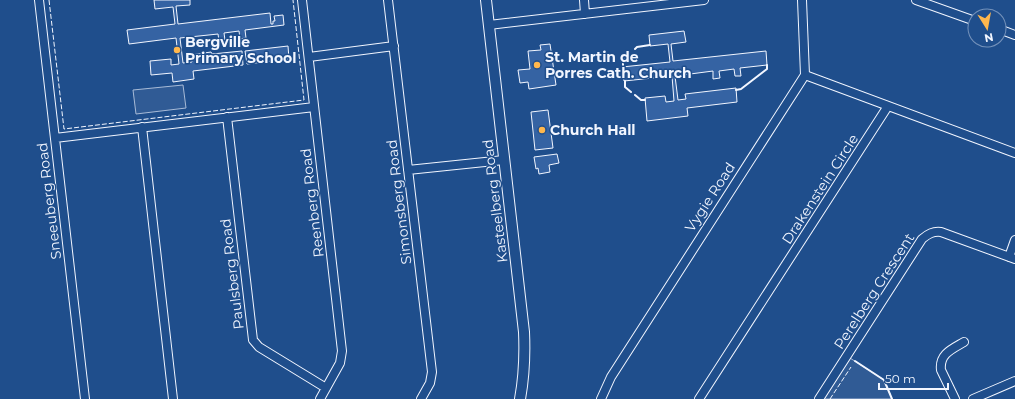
<svg xmlns="http://www.w3.org/2000/svg" width="1015" height="399" viewBox="0 0 1015 399" font-family="Montserrat,sans-serif">
	<style>
		.built { fill: #305b95; stroke: #a8bbd7 }
		.building { fill: #3563a3; stroke: #f2f6ff }
		.lines { fill: none; stroke-linecap: round; stroke-linejoin: round }
		.minor-casing { stroke: #f2f6ff; stroke-width: 10 }
		.tertiary-casing { stroke: #f2f6ff; stroke-width: 12 }
		.minor { stroke: #1f4e8c; stroke-width: 8 }
		.tertiary { stroke: #1f4e8c; stroke-width: 10 }
		.fence { stroke: #f2f6ff; stroke-width: 1; stroke-dasharray: 5 2; stroke-linecap: butt }
		.wall { stroke: #f2f6ff; stroke-width: 2 }
		.poi-dot { fill: #ffb74d; stroke: #1f4e8c; stroke-width: 1.5 }
		.labels { text-anchor: middle; stroke-width: 3; stroke-linejoin: round; paint-order: stroke }
		.poi-label { font-size: 14px; font-weight: bold; fill: #f2f6ff; stroke: #1f4e8c; text-anchor: start }
		.street-label { font-size: 14px; fill: #f2f6ff; stroke: #1f4e8c }
	</style>
	<rect width="100%" height="100%" fill="#1f4e8c"/>
	<path class="built" d="M183 85 186 108 136 114 133 90Z
		M850 358 884 380 892 399H824Z"/>
	<path class="building" d="M154 0H190V5L176 6 178 24 270 13 271 24H273V21H275L274 16 283 15 284 25 245 30 246 38 240 39 239 31 224 33 225 40 219 41 218 34 180 38 183 63 192 62 191 55 211 52 212 54 242 51 243 65 193 71 194 79 173 82 172 73 151 75 150 61 171 59V65L179 64 176 38 129 44 127 30 175 24 173 7 155 9Z
		M684 31 686 42 671 44 673 61 766 51 767 65 740 68 741 76H735L734 69 719 71 720 78 713 79V71L675 76 678 100 686 99 685 94 736 88 737 102 687 108 688 116 647 121 645 98 665 96 666 102 674 101 672 76 624 81 622 67 670 62 668 44 650 46 649 35Z
		M550 44 556 85 529 89 528 82 520 83 518 70 530 69 528 51 541 50 540 45Z
		M288 46 289 59 247 64 245 51Z
		M548 110 553 148 535 150 531 112Z
		M557 154 559 163 549 165 550 172 539 174 538 168 536 169 534 157Z"/>
	<g class="lines">
		<g class="minor-casing">
			<path id="minor" d="M39 0 85 399
				M302 0 342 351 340 363 320 399
				M388 0 432 372 430 383 421 399
				M584 0 585 14
				M916 0 975 21
				M489 25 704 0
				M999 29 1015 35
				M309 57 394 46
				M805 75 1015 153
				M227 117 253 340 259 347 326 388
				M142 127 173 399
				M55 138 314 107
				M408 170 504 160
				M1009 257 1015 240
				M601 399 611 377 805 75 802 0
				M699 399 888 106
				M819 399 922 239C928 234 933 231 941 232L1015 259
				M955 399 941 370C939 354 952 349 964 342
				M973 399 1015 381"/>
		</g>
		<g class="tertiary-casing">
			<path id="tertiary" d="M486 0 524 332C525 354 524 377 520 399"/>
		</g>
		<use href="#minor" class="minor"/>
		<use href="#tertiary" class="tertiary"/>
		<path class="fence" d="M49 0 64 129 304 100 293 0
			M830 399 851 367"/>
		<path class="wall" d="M635 49 637 47 650 45
			M623 67V62L629 55
			M625 81V87L631 92
			M736 90 741 89 767 69V65
			M635 95 641 100H645
			M855 361 884 380 892 399"/>
	</g>
	<g class="poi-dot">
		<circle cx="177" cy="50" r="4"/>
		<circle cx="537" cy="65" r="4"/>
		<circle cx="542" cy="130" r="4"/>
	</g>
	<g class="labels">
		<g class="poi-label">
			<text x="185" y="47">Bergville<tspan x="185" dy="16">Primary School</tspan></text>
			<text x="545" y="62">St. Martin de<tspan x="545" dy="16">Porres Cath. Church</tspan></text>
			<text x="550" y="135">Church Hall</text>
		</g>
		<g class="street-label">
			<text transform="translate(820 189) rotate(-57)" y="5">Drakenstein Circle</text>
			<text transform="translate(710 197) rotate(-57)" y="5">Vygie Road</text>
			<text transform="translate(49 201) rotate(-97)" y="5">Sneeuberg Road</text>
			<text transform="translate(495 201) rotate(-97)" y="5">Kasteelberg Road</text>
			<text transform="translate(399 202) rotate(-97)" y="5">Simonsberg Road</text>
			<text transform="translate(312 203) rotate(-97)" y="5">Reenberg Road</text>
			<text transform="translate(232 274) rotate(-97)" y="5">Paulsberg Road</text>
			<text transform="translate(874 291) rotate(-57)" y="5">Perelberg Crescent</text>
		</g>
	</g>
	<g transform="translate(987 28) rotate(169)"><circle r="19" fill="#1f4e8c" stroke="#7391ba"/>
	<path d="M0-3L7 15L0 10L-7 15Z" fill="#ffb74d"/>
	<text y="-6" font-size="11" font-weight="bold" text-anchor="middle" fill="#f2f6ff">N</text>
	</g>
	<path d="M879 383v6h69v-6" fill="none" stroke="#f2f6ff" stroke-width="2"/>
	<text x="885" y="383" font-size="12" fill="#f2f6ff" stroke="#1f4e8c" stroke-width="3" paint-order="stroke">50 m</text>
</svg>
